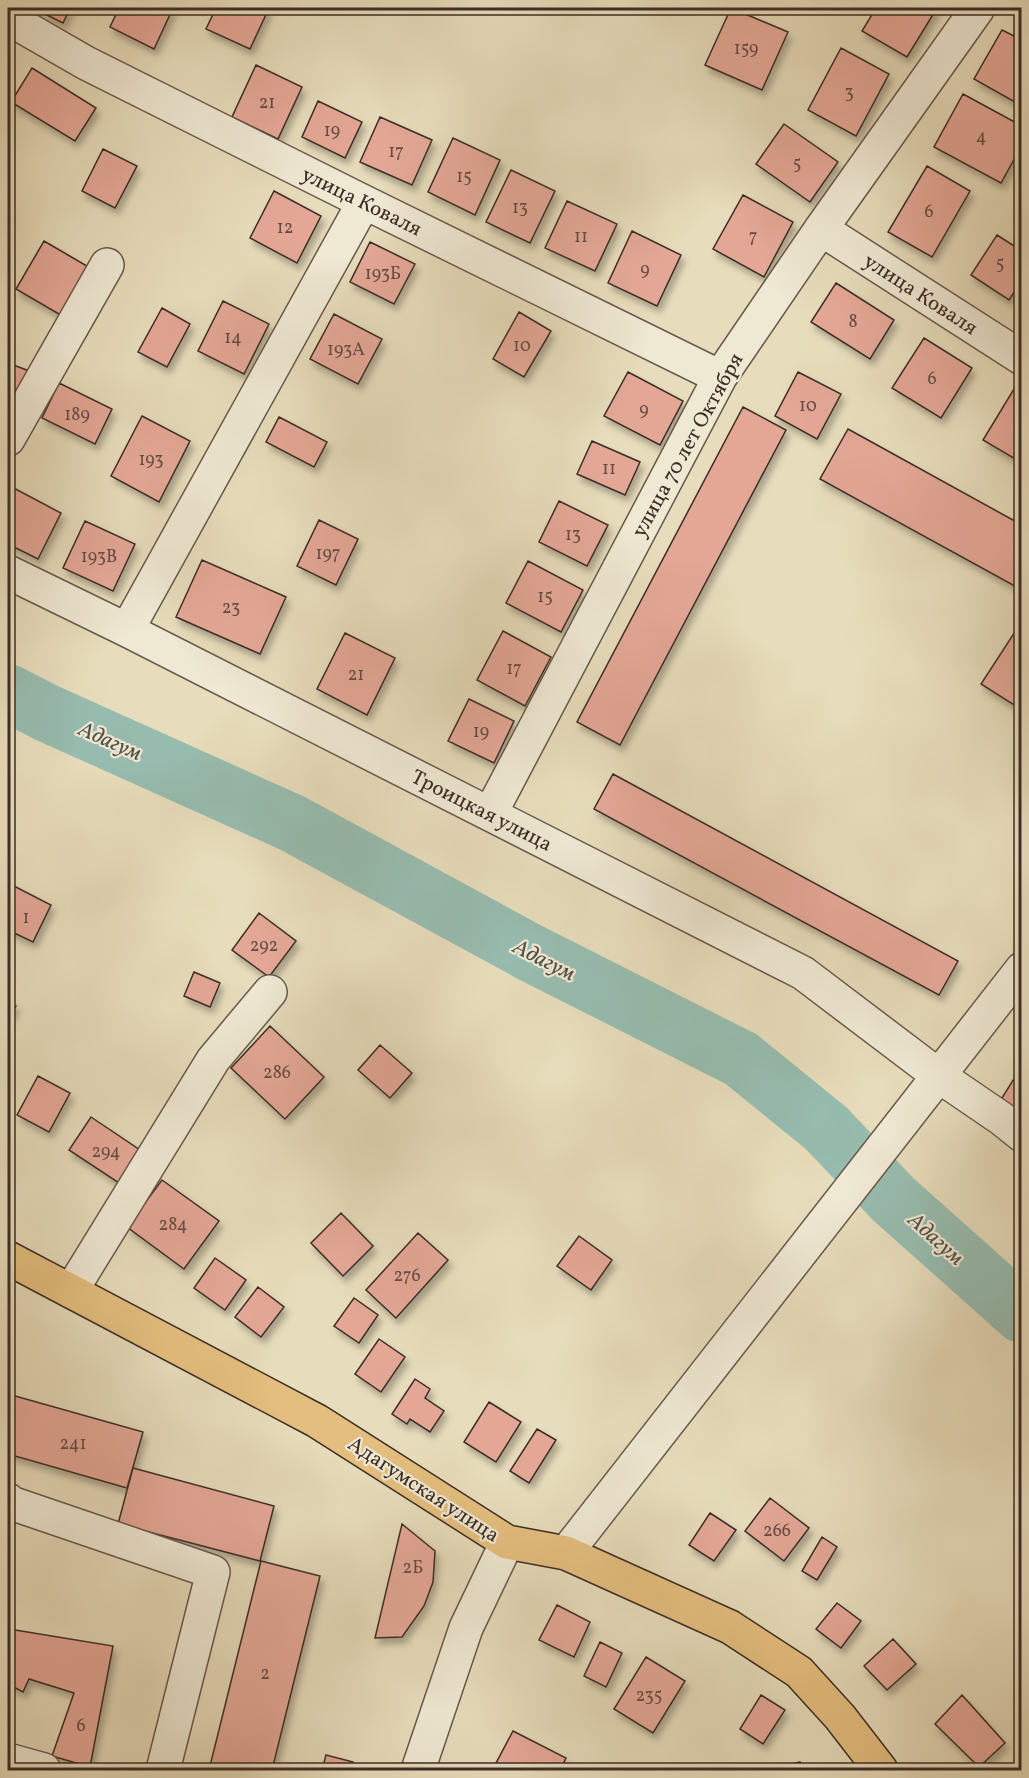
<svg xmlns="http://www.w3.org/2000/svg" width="1029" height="1778" viewBox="0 0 1029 1778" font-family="Vollkorn,serif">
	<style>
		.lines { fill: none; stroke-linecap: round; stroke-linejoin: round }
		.river { stroke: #97bcaf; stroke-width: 58 }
		.building { fill: #e4a796; stroke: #3c2d26; stroke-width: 1.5; filter: url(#shadow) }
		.minor-casing { stroke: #67594b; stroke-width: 36 }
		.major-casing { stroke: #3c2d26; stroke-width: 36 }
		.minor { stroke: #efe8d3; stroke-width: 33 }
		.major { stroke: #e4be7e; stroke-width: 33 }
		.labels { text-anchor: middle; stroke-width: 4.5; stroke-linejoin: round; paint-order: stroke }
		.number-label { font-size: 18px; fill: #664c42 }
		.street-label { font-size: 21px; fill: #3c2d26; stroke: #efe8d3 }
		.water-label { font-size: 22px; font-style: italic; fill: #535148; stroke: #efe8d3 }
	</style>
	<defs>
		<filter id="shadow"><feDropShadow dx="3.5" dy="6" stdDeviation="3" flood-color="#0004"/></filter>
	</defs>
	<rect width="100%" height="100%" fill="#e7dcbb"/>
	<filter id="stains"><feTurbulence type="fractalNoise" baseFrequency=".00333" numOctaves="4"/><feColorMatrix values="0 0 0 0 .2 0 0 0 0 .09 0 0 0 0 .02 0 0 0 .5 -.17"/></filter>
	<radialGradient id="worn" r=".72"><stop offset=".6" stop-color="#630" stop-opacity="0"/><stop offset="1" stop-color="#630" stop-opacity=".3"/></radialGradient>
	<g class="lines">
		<path class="river" d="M8 693 47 713 292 823 531 953 741 1059 826 1128 893 1199 1022 1314"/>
	</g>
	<path class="building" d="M33 8H70L63 23Z
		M119 8H173L154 49 110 27Z
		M216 8H269L250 49 206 29Z
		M731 8 788 32 762 90 705 65Z
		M876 8H937L907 57 862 31Z
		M1002 30 1022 40V106L974 79Z
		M841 48 889 74 856 136 808 110Z
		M256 65 302 87 278 139 232 117Z
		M32 68 96 108 75 141 11 102Z
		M963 94 1022 126V145L1001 183 934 147Z
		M318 101 362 122 345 158 302 137Z
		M380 117 432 140 412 185 360 162Z
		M784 124 838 162 810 202 756 164Z
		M453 138 500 160 475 215 428 192Z
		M103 149 137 166 115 208 82 191Z
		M927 166 970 191 932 257 888 232Z
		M511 170 555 191 530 243 486 222Z
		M274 191 321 216 297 263 250 238Z
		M743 195 793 222 764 277 713 249Z
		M567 201 617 224 595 271 545 248Z
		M632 231 681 255 657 306 608 283Z
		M997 235 1022 251V280L1009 300 971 275Z
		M44 241 92 269 64 317 16 289Z
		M370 242 415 264 394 304 350 282Z
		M836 283 894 320 870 359 811 322Z
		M223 301 269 324 244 374 198 351Z
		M162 308 190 324 167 367 138 352Z
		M519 312 551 331 524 377 493 359Z
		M334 314 382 339 358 384 310 359Z
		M924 338 972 368 941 418 892 388Z
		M8 363 32 372 19 408 8 403Z
		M628 372 683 401 660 445 604 416Z
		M798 372 841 394 817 439 775 416Z
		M59 383 112 409 95 444 42 418Z
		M1014 389 1022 393V463L983 440Z
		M743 407 786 430 620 745 577 722Z
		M142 416 190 441 159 502 111 476Z
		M279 417 327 442 314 467 266 442Z
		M848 429 1022 525V590L820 479Z
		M592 441 640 462 625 495 577 474Z
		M8 485 61 513 38 559 8 544Z
		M559 501 608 525 587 566 539 542Z
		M319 520 358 539 336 585 297 566Z
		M85 521 135 544 113 591 63 568Z
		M202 560 286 597 260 654 176 617Z
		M528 561 583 590 561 632 506 603Z
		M1022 621V710L981 684Z
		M503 631 551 657 525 706 477 680Z
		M345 633 395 658 367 715 317 689Z
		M469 699 514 721 494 763 448 741Z
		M613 774 958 961 939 995 594 809Z
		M8 883 51 905 33 942 8 930Z
		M259 913 296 941 269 977 232 950Z
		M194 972 220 983 210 1007 184 996Z
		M8 1001 16 1006 8 1019Z
		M270 1026 324 1077 285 1119 231 1068Z
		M380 1045 412 1073 390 1098 358 1070Z
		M1022 1066V1114L1000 1101Z
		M38 1076 70 1093 49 1132 17 1115Z
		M91 1117 143 1152 122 1185 69 1150Z
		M162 1180 219 1221 184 1269 127 1227Z
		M341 1213 373 1246 343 1276 311 1243Z
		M418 1233 448 1260 396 1318 366 1290Z
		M579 1236 612 1260 591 1290 557 1266Z
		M215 1258 246 1280 225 1310 194 1288Z
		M258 1287 284 1307 261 1337 235 1317Z
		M354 1298 378 1315 359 1343 334 1326Z
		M379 1339 405 1357 381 1392 355 1374Z
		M415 1379 430 1389 425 1398 444 1411 430 1432 410 1419 407 1424 392 1414Z
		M8 1394 143 1432 127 1488 8 1454Z
		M489 1402 521 1422 496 1462 464 1442Z
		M537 1429 556 1440 529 1483 510 1471Z
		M133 1468 274 1506 260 1561 118 1524Z
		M770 1498 809 1528 784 1561 745 1531Z
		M710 1513 736 1530 714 1561 689 1545Z
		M402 1524 435 1551 433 1582 424 1606 402 1637 375 1638Z
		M822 1537 837 1547 817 1580 802 1571Z
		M261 1561 320 1576 272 1770H209Z
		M837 1603 861 1621 841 1648 816 1629Z
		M557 1605 590 1622 574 1657 539 1640Z
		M9 1629 113 1646 90 1767 52 1756 74 1693 29 1679 23 1692 8 1684Z
		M893 1639 916 1664 887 1690 864 1666Z
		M600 1642 622 1653 606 1687 584 1676Z
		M646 1657 685 1681 653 1733 614 1709Z
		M761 1695 785 1710 763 1744 740 1729Z
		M962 1695 1005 1743 979 1767 935 1724Z
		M513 1731 566 1758 560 1770H506L495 1765Z
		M326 1755 353 1762 350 1770H322Z
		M800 1762 803 1770H767Z"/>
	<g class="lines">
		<g class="minor-casing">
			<path id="minor" d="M8 18 86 63 364 202 720 377
				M821 229 1022 358
				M8 439 107 265
				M8 572 127 630 803 973 939 1076 1002 1119 1022 1135
				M127 630 364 202
				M490 814 720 377 821 229 978 8
				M71 1291 213 1060 270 992
				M8 1500 11 1503 213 1572 163 1770
				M566 1553 1022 969
				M8 1760 44 1770
				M418 1770 466 1628 507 1542"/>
		</g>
		<g class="major-casing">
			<path id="major" d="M8 1258 317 1421 507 1542 566 1553 730 1627 799 1672 840 1717 881 1770"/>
		</g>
		<use href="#minor" class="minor"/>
		<use href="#major" class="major"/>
	</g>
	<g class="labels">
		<g class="number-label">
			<text x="746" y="54">159</text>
			<text x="849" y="98">3</text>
			<text x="267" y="108">21</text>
			<text x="332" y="136">19</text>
			<text x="981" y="142">4</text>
			<text x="396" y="157">17</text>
			<text x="797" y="169">5</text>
			<text x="464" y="182">15</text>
			<text x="520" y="213">13</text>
			<text x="929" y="217">6</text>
			<text x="285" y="233">12</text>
			<text x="581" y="242">11</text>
			<text x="753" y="242">7</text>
			<text x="1000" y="269">5</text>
			<text x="645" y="275">9</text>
			<text x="383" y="279">193Б</text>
			<text x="853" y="327">8</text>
			<text x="233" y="343">14</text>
			<text x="522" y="351">10</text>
			<text x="346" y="355">193А</text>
			<text x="932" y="384">6</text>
			<text x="808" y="411">10</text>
			<text x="644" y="415">9</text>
			<text x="77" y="420">189</text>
			<text x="151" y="465">193</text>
			<text x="609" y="474">11</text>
			<text x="573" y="540">13</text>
			<text x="328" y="559">197</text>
			<text x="99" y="562">193В</text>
			<text x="545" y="602">15</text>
			<text x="231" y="613">23</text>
			<text x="514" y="674">17</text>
			<text x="356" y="680">21</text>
			<text x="481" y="737">19</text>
			<text x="26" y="923">1</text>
			<text x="264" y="951">292</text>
			<text x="277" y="1078">286</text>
			<text x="106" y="1157">294</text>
			<text x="173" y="1230">284</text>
			<text x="407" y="1281">276</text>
			<text x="73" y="1449">241</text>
			<text x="777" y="1536">266</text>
			<text x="413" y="1573">2Б</text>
			<text x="265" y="1679">2</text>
			<text x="649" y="1701">235</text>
			<text x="81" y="1731">6</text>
		</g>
		<g class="street-label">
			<text transform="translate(362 201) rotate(26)" y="7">улица Коваля</text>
			<text transform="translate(921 294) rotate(33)" y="7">улица Коваля</text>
			<text transform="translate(687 445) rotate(-61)" y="7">улица 70 лет Октября</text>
			<text transform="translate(482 810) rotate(27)" y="7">Троицкая улица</text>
			<text transform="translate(424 1489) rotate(33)" y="7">Адагумская улица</text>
		</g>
		<g class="water-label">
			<text transform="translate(111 740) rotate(24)" y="8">Адагум</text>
			<text transform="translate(545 959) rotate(27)" y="8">Адагум</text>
			<text transform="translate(937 1238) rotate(42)" y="8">Адагум</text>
		</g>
	</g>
	<rect width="1029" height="1778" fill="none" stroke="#e7dcbb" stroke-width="30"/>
	<rect x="9" y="9" width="1011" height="1760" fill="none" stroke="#3c2d26" stroke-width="3"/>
	<rect x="15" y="15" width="999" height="1748" fill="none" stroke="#3c2d26" stroke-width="1.5"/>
	<rect width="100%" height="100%" filter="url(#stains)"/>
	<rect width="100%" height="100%" fill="url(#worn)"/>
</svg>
